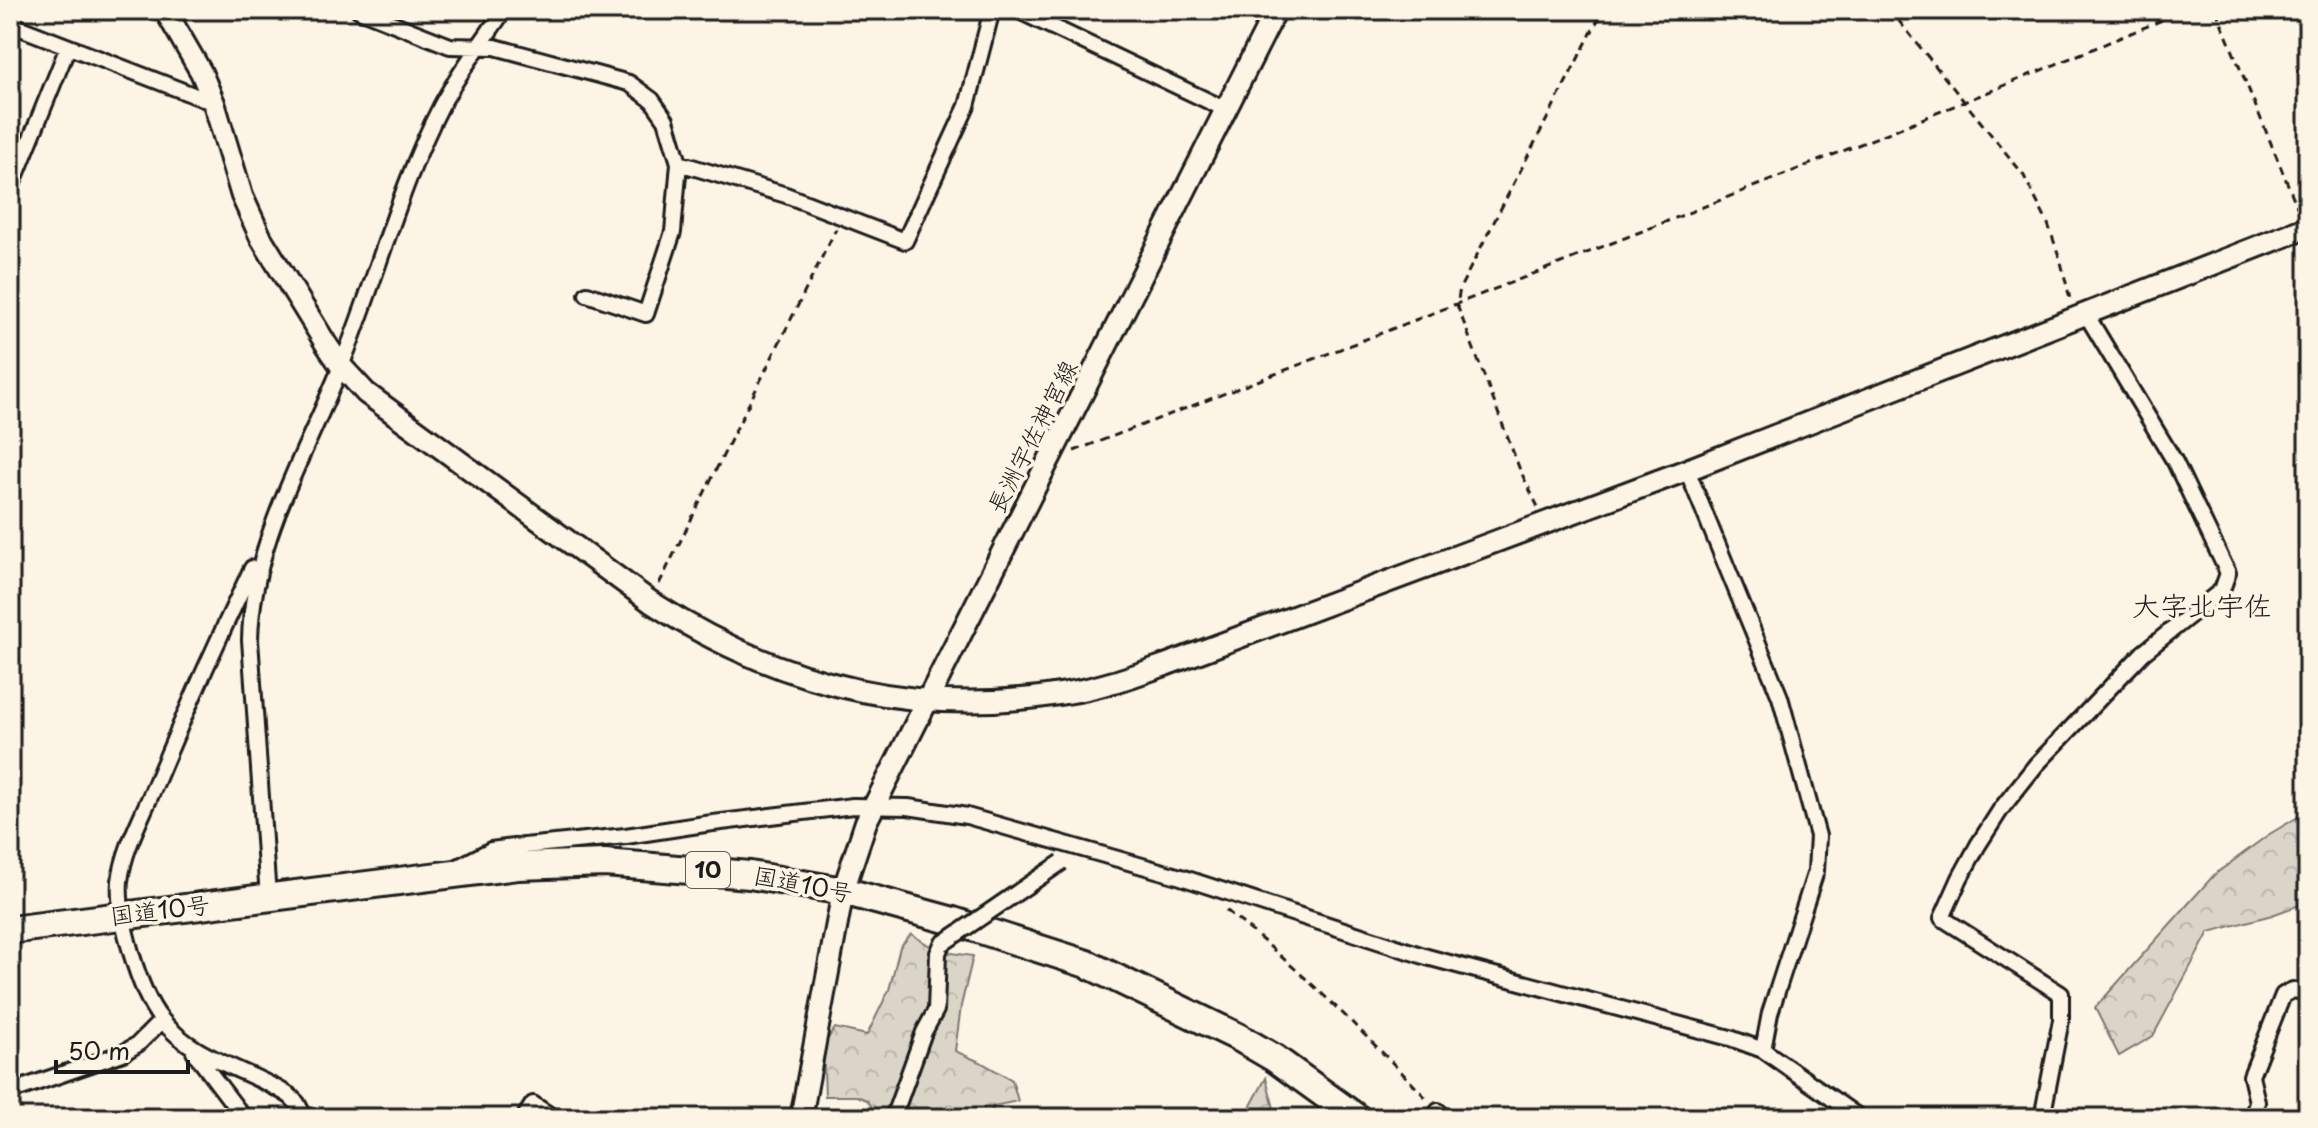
<svg xmlns="http://www.w3.org/2000/svg" width="2318" height="1128" viewBox="0 0 2318 1128" font-family="'Playpen Sans','Klee One',sans-serif">
	<style>
		.forest { fill: url(#forest-crowns); stroke: #7c7872; stroke-width: 2 }
		.lines { fill: none; stroke-linecap: round; stroke-linejoin: round }
		.street-casing { stroke: #1c1c1c; stroke-width: 20 }
		.secondary-casing { stroke: #1c1c1c; stroke-width: 26 }
		.highway-casing { stroke: #1c1c1c; stroke-width: 32 }
		.path { stroke: #1c1c1c; stroke-width: 3; stroke-dasharray: 8 6; stroke-linecap: butt }
		.street { stroke: #fcf5e5; stroke-width: 14 }
		.secondary { stroke: #fcf5e5; stroke-width: 20 }
		.highway { stroke: #fcf5e5; stroke-width: 26 }
		.street-bridge-casing { stroke: #1c1c1c; stroke-width: 20; stroke-linecap: butt }
		.street-bridge { stroke: #fcf5e5; stroke-width: 14 }
		.labels { text-anchor: middle; stroke-width: 7; stroke-linejoin: round; paint-order: stroke }
		.shield { fill: #fcf5e5; stroke: #5f5d58; stroke-width: 2 }
		.shield-label { font-size: 22px; font-weight: bold; fill: #1c1c1c }
		.street-label { font-size: 24px; fill: #1c1c1c; stroke: #fcf5e5 }
		.quarter-label { font-size: 28px; fill: #1c1c1c; stroke: #fcf5e5 }
	</style>
	<defs>
		<pattern id="forest-crowns" width="20" height="18" patternUnits="userSpaceOnUse" patternTransform="scale(2)"><rect width="20" height="18" fill="#dbd5c8"/><path d="M2 6a3 3 0 1 1 6 0M12 15a3 3 0 1 1 6 0" fill="none" stroke="#bbb6ab"/></pattern>
	</defs>
	<rect width="100%" height="100%" fill="#fcf5e5"/>
	<filter id="ink" filterUnits="userSpaceOnUse"><feTurbulence type="fractalNoise" baseFrequency=".0125" numOctaves="2"/><feDisplacementMap in="SourceGraphic" scale="16" xChannelSelector="R" yChannelSelector="G"/><feConvolveMatrix kernelMatrix="1 2 1 2 8 2 1 2 1" color-interpolation-filters="sRGB"/></filter>
	<g filter="url(#ink)">
		<path class="forest" d="M2308 811V902L2272 915 2209 932 2153 1036 2119 1056 2095 1008 2214 875 2268 835Z
			M911 934 938 951 973 956 961 1006 955 1051 982 1063 1012 1080 1018 1101 993 1106 991 1118H879L867 1100 857 1096H825L823 1046 835 1028 867 1035 889 990 900 947Z
			M1266 1078 1276 1116 1280 1118H1204V1112L1248 1111Z"/>
		<g class="lines">
			<g class="street-casing">
				<path id="street" d="M359 10 450 46 495 47 629 83 652 100 666 120 679 163 673 232 646 314 587 294
					M1017 10 1227 110
					M10 24 214 103
					M679 163 786 195 905 241 967 106 992 10
					M10 190 68 47
					M1687 470 1780 697 1818 836 1816 871 1770 1013 1763 1050
					M252 568C217 641 184 715 153 790 141 819 124 849 120 881 117 915 139 992 161 1019 195 1061 247 1068 290 1096L297 1103 305 1118
					M456 868 491 850 514 847 626 836 705 824 853 806 908 807 967 816 1181 877 1427 957 1730 1038 1763 1050 1860 1118
					M268 897 250 640C252 541 305 456 341 366 376 281 399 187 441 106 459 72 483 41 504 10
					M194 1052 244 1118
					M10 1092 123 1053 138 1044 162 1020
					M1438 1111 1444 1118
					M524 1118 533 1104 554 1118
					M893 1118 924 1032 936 1010 938 953 942 944
					M2042 1118 2061 1020V994L1942 918 1960 878 1978 845 2001 809 2036 765 2143 653 2222 590 2228 573 2175 462 2086 314
					M2252 1118 2257 1102 2251 1076 2283 995 2293 990 2308 993"/>
			</g>
			<g class="secondary-casing">
				<path id="secondary" d="M165 10 201 72 214 103 242 196 261 238 326 344 341 366 366 393 651 602C777 684 916 719 1066 693 1100 688 1133 676 1165 665L1687 470 2308 227
					M801 1118 843 891 866 822 1276 10"/>
			</g>
			<g class="highway-casing">
				<path id="highway" d="M10 930 518 866 605 863 750 875 843 891 953 921 1087 964 1238 1037 1274 1058 1357 1118"/>
			</g>
			<path class="path" d="M1890 10 2023 174 2048 224 2061 262 2070 299
				M2216 10 2298 209
				M1074 451C1447 309 1819 164 2186 10
				M1538 507 1520 470 1457 305 1460 288 1603 10
				M659 584 836 229
				M1226 910C1298 968 1364 1032 1427 1099"/>
			<use href="#street" class="street"/>
			<use href="#secondary" class="secondary"/>
			<use href="#highway" class="highway"/>
			<g class="street-bridge-casing">
				<path id="street-bridge" d="M942 944 1062 862"/>
			</g>
			<use href="#street-bridge" class="street-bridge"/>
		</g>
	</g>
	<g class="labels">
		<rect class="shield" x="686" y="852" width="44" height="36" rx="6"/>
		<g class="shield-label">
			<text x="708" y="878">10</text>
		</g>
		<g class="street-label">
			<text transform="translate(1033 437) rotate(-63)" y="8">長洲宇佐神宮線</text>
			<text transform="translate(803 885) rotate(11)" y="8">国道10号</text>
			<text transform="translate(160 911) rotate(-7)" y="8">国道10号</text>
		</g>
		<g class="quarter-label">
			<text x="2202" y="616">大字北宇佐</text>
		</g>
	</g>
	<rect width="2318" height="1128" fill="none" stroke="#fcf5e5" stroke-width="40"/>
	<rect x="20" y="20" width="2278" height="1088" fill="none" stroke="#1c1c1c" stroke-width="3" filter="url(#ink)"/>
	<path d="M56 1060v12h132v-12" fill="none" stroke="#1c1c1c" stroke-width="4"/>
	<text x="68" y="1060" font-size="24" fill="#1c1c1c" stroke="#fcf5e5" stroke-width="6" paint-order="stroke">50 m</text>
</svg>
